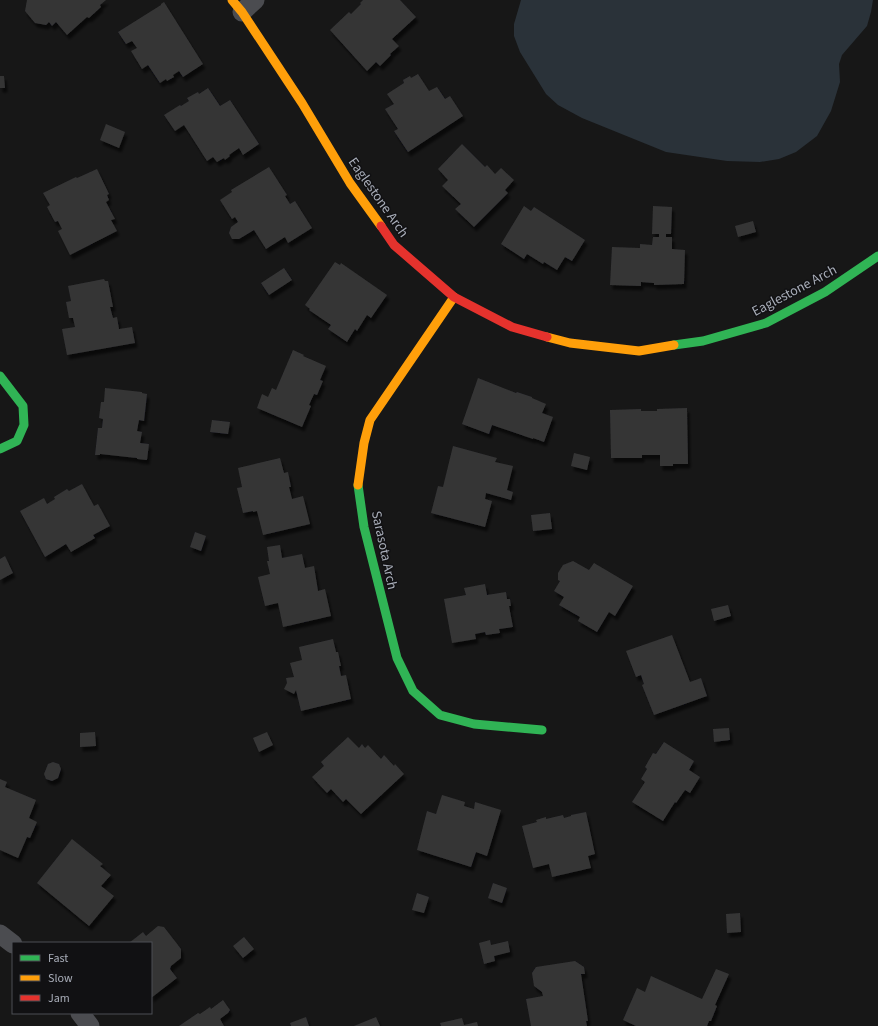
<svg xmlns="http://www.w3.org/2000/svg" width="878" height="1026" viewBox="0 0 878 1026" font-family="'Source Sans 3',sans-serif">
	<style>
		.water { fill: #2a3239 }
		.building { fill: #353536; filter: url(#shadow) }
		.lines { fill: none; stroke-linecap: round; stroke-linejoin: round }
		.street { stroke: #4b4c50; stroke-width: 19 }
		.fast { stroke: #30b455; stroke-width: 9 }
		.slow { stroke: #ff9f0a; stroke-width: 9 }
		.jam { stroke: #e5322d; stroke-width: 9 }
		.labels { text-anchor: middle; stroke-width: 3; stroke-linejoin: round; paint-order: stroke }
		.street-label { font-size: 14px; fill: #a8adb8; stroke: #111113 }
	</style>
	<defs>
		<filter id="shadow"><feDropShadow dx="2.5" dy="4.5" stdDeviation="1" flood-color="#0009"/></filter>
	</defs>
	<rect width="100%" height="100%" fill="#171717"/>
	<path class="water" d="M521 0H873L871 12 867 26 842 55 839 64 840 82 831 111 817 136 796 152 779 159 760 162 727 161 666 152 582 118 558 105 546 94 520 52 514 36V24Z"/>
	<path class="building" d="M27 0H106L100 5 101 7 89 18 87 17 67 35 56 22 52 26 49 22 46 25 35 23 25 11Z
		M363 0H400L416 17 392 39 399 46 390 54 391 55 380 66 376 62 367 71 330 30 349 12 351 14 361 4 360 3Z
		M164 2 203 64 183 77 179 71 173 75 174 77 167 81 166 79 160 83 148 65 142 69 131 51 137 48 132 41 126 44 118 32 161 5V4Z
		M418 74 429 91 437 87 445 99 450 96 463 116 408 152 394 131 398 129 385 109 394 104 387 94 404 83 403 80 410 76 411 78Z
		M0 76H4L5 88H0Z
		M208 88 220 106 230 100 259 144 243 155 239 148 229 155 230 156 225 160 224 158 217 162 213 157 207 161 184 125 175 131 164 115 180 105 181 106 189 101 187 98 198 92 199 94Z
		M106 124 125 132 119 148 100 140Z
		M462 144 485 167 487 165 495 174 501 168 514 180 505 190 508 193 474 227 455 209 461 204 442 186 448 180 438 169Z
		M269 167 287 195 285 196 290 204 295 201 312 228 288 243 285 237 266 249 254 230 239 239H232L229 233 231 227 238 222 235 217 232 219 220 200 232 192 231 190Z
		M97 169 109 194 107 195 109 200 106 202 115 219 111 220 117 231 70 255 58 231 62 229 58 221 55 222 47 207 50 205 43 193 76 177 77 178Z
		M524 206 531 211 534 207 585 240 572 261 565 257 557 270 544 262 543 264 527 254 524 259 501 244Z
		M653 206 672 207 671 234H666V237H672V249L685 250 684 284 654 285V283L641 282V286L610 285 612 247 640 248V244L652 245 653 237H659V234H652Z
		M753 221 756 232 738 237 735 226Z
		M335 262 340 265 341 263 387 295 371 318 367 315 357 331 355 329 347 342 328 329 331 325 309 310 310 309 305 305Z
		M284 268 292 280 269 295 261 283Z
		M104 279 105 281H108L113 307H110L113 318 117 317 119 329 132 327 135 343 67 355 62 329 75 327 73 318H69L66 302 71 301 68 286Z
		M293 350 304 355 303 356 326 366 320 380 323 381 317 395 314 394 309 405 311 406 302 427 257 408 262 394 268 397 272 388 276 390Z
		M478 378 516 393 517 392 532 397V398L546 404 542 413 553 417 544 442 533 438V439L492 425 489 434 462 424Z
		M105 388 142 392V393L147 394 144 421 139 420 137 431 142 432 140 443 149 444 147 460 137 459V458L100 454V455H95L98 428H102L103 419 99 418 101 402H104Z
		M687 408 688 464H673V466H660V455H642V458H611L610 410 641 409V411H657V409Z
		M212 420 230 422 228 434 210 432Z
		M453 446 497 458 495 462 513 466 507 490 513 492 511 500 486 493 485 499 492 501 485 527 431 513 438 486 443 487Z
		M574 453 590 457 587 470 571 466Z
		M280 458 284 473 288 472 291 487H289L292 499 303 496 310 524 263 535 257 511 253 512V511L243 513 237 488 242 487 238 468Z
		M82 484 94 506 98 504 110 526 93 535 95 538 71 552 66 544 45 557 20 511 44 498 47 504 55 499 54 497 67 489 69 491Z
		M550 513 552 529 533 531 531 515Z
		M195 532 206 536 201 551 190 547Z
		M280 545 282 558 302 554 305 568 314 566 318 591 325 589 331 616 283 627 278 603 265 606 258 577 270 574 267 561H269L267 547Z
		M5 556 13 573 0 580V559Z
		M573 561 589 570 594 563 633 586 615 616 609 612 597 632 578 621 580 617 559 605 564 597 554 591 560 581 558 580V573L563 565Z
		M485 584 487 595 506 592 507 599H510L511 606H509L513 627 499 629 500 633 486 635 485 632 475 634 476 639 452 643 444 599 466 595 464 588Z
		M728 605 731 616 714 621 711 609Z
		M672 635 690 682 701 678 707 696 654 715 642 685 644 684 641 675 636 677 626 651Z
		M333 639 336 652H338L341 666H339L341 676 346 675 351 699 301 711 296 690 294 694 284 689 287 683 286 678 294 677 290 663 302 660 299 647Z
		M729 728 730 740 714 742 713 729Z
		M95 732 96 746 80 747V733Z
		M267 732 273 745 259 752 253 738Z
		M348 737 359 748 362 744 365 748 368 745 381 759 384 755 394 766 395 764 404 774 361 814 346 799 343 802 331 789 327 793 312 777 324 766 321 762Z
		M664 742 694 761 689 770 700 777 690 793 685 790 676 803 675 802 663 821 632 802 645 782 641 779 647 769 645 767 653 753 656 754Z
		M53 762 59 764 61 769 58 778 52 781 46 779 44 774 48 764Z
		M0 779 7 782 5 787 36 800 29 818 37 822 30 838 27 837 18 858 0 850Z
		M442 795 465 802 464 806 474 809 475 802 501 810 487 856 476 852 471 867 417 850 427 811 436 814Z
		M586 812 595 854 588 856 591 868 552 877 549 864 533 868 522 826 537 822 536 820 546 817V819L563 815 564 818 571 816V815Z
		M72 839 103 864 100 866 111 875 101 886 114 896 89 926 37 883Z
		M493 883 507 888 502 903 488 898Z
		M417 893 429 897 424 913 412 910Z
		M740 913 741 932 727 933 726 914Z
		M158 926 164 927 181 949V958L171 966 170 969 177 978 151 998V943H129L143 932 146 936Z
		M244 937 254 949 243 958 233 946Z
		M490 940 491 945 508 941 510 952 494 956 495 961 484 964 479 943Z
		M575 961 584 967 585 974H581L588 1021H586L587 1026H531L526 999 543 996 542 992 534 986 532 973 536 967Z
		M716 969 729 974 715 1005 717 1006 711 1021H709L707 1026H636L623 1020 637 988 645 992 651 976 702 999Z
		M223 1000 230 1010 228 1013 220 1019 224 1026H179L198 1013 200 1014 210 1007 211 1009Z
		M306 1017 309 1026H291L290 1023Z
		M376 1017 380 1026H354Z
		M462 1018 464 1025 477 1022 478 1026H441L440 1023Z"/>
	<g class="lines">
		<path class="street" d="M242 12 255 0
			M0 934 13 944
			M80 1013 90 1026"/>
		<path class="fast" d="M674 345 703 341 766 323 825 292 878 256
			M0 376 23 406 24 425 17 441 0 449
			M358 485 364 527 397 658 413 691 440 715 474 724 542 730"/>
		<path class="slow" d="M232 0 242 12 302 103 350 183 381 226
			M547 337 570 343 639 351 674 345
			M358 485 364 443 370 420 454 297"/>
		<path class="jam" d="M381 226 394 245 454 297 512 327 547 337"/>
	</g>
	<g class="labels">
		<g class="street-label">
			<text transform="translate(379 197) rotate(55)" y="5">Eaglestone Arch</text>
			<text transform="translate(794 290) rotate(-28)" y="5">Eaglestone Arch</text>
			<text transform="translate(385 550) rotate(78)" y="5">Sarasota Arch</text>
		</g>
	</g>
	<rect x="12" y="942" width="140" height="72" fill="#111113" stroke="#4d4f55"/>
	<rect x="20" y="955" width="20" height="6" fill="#30b455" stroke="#4d4f55"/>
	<text x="48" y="962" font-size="12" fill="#a8adb8">Fast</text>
	<rect x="20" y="975" width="20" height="6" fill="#ff9f0a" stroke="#4d4f55"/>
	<text x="48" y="982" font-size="12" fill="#a8adb8">Slow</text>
	<rect x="20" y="995" width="20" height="6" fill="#e5322d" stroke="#4d4f55"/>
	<text x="48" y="1002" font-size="12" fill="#a8adb8">Jam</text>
</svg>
